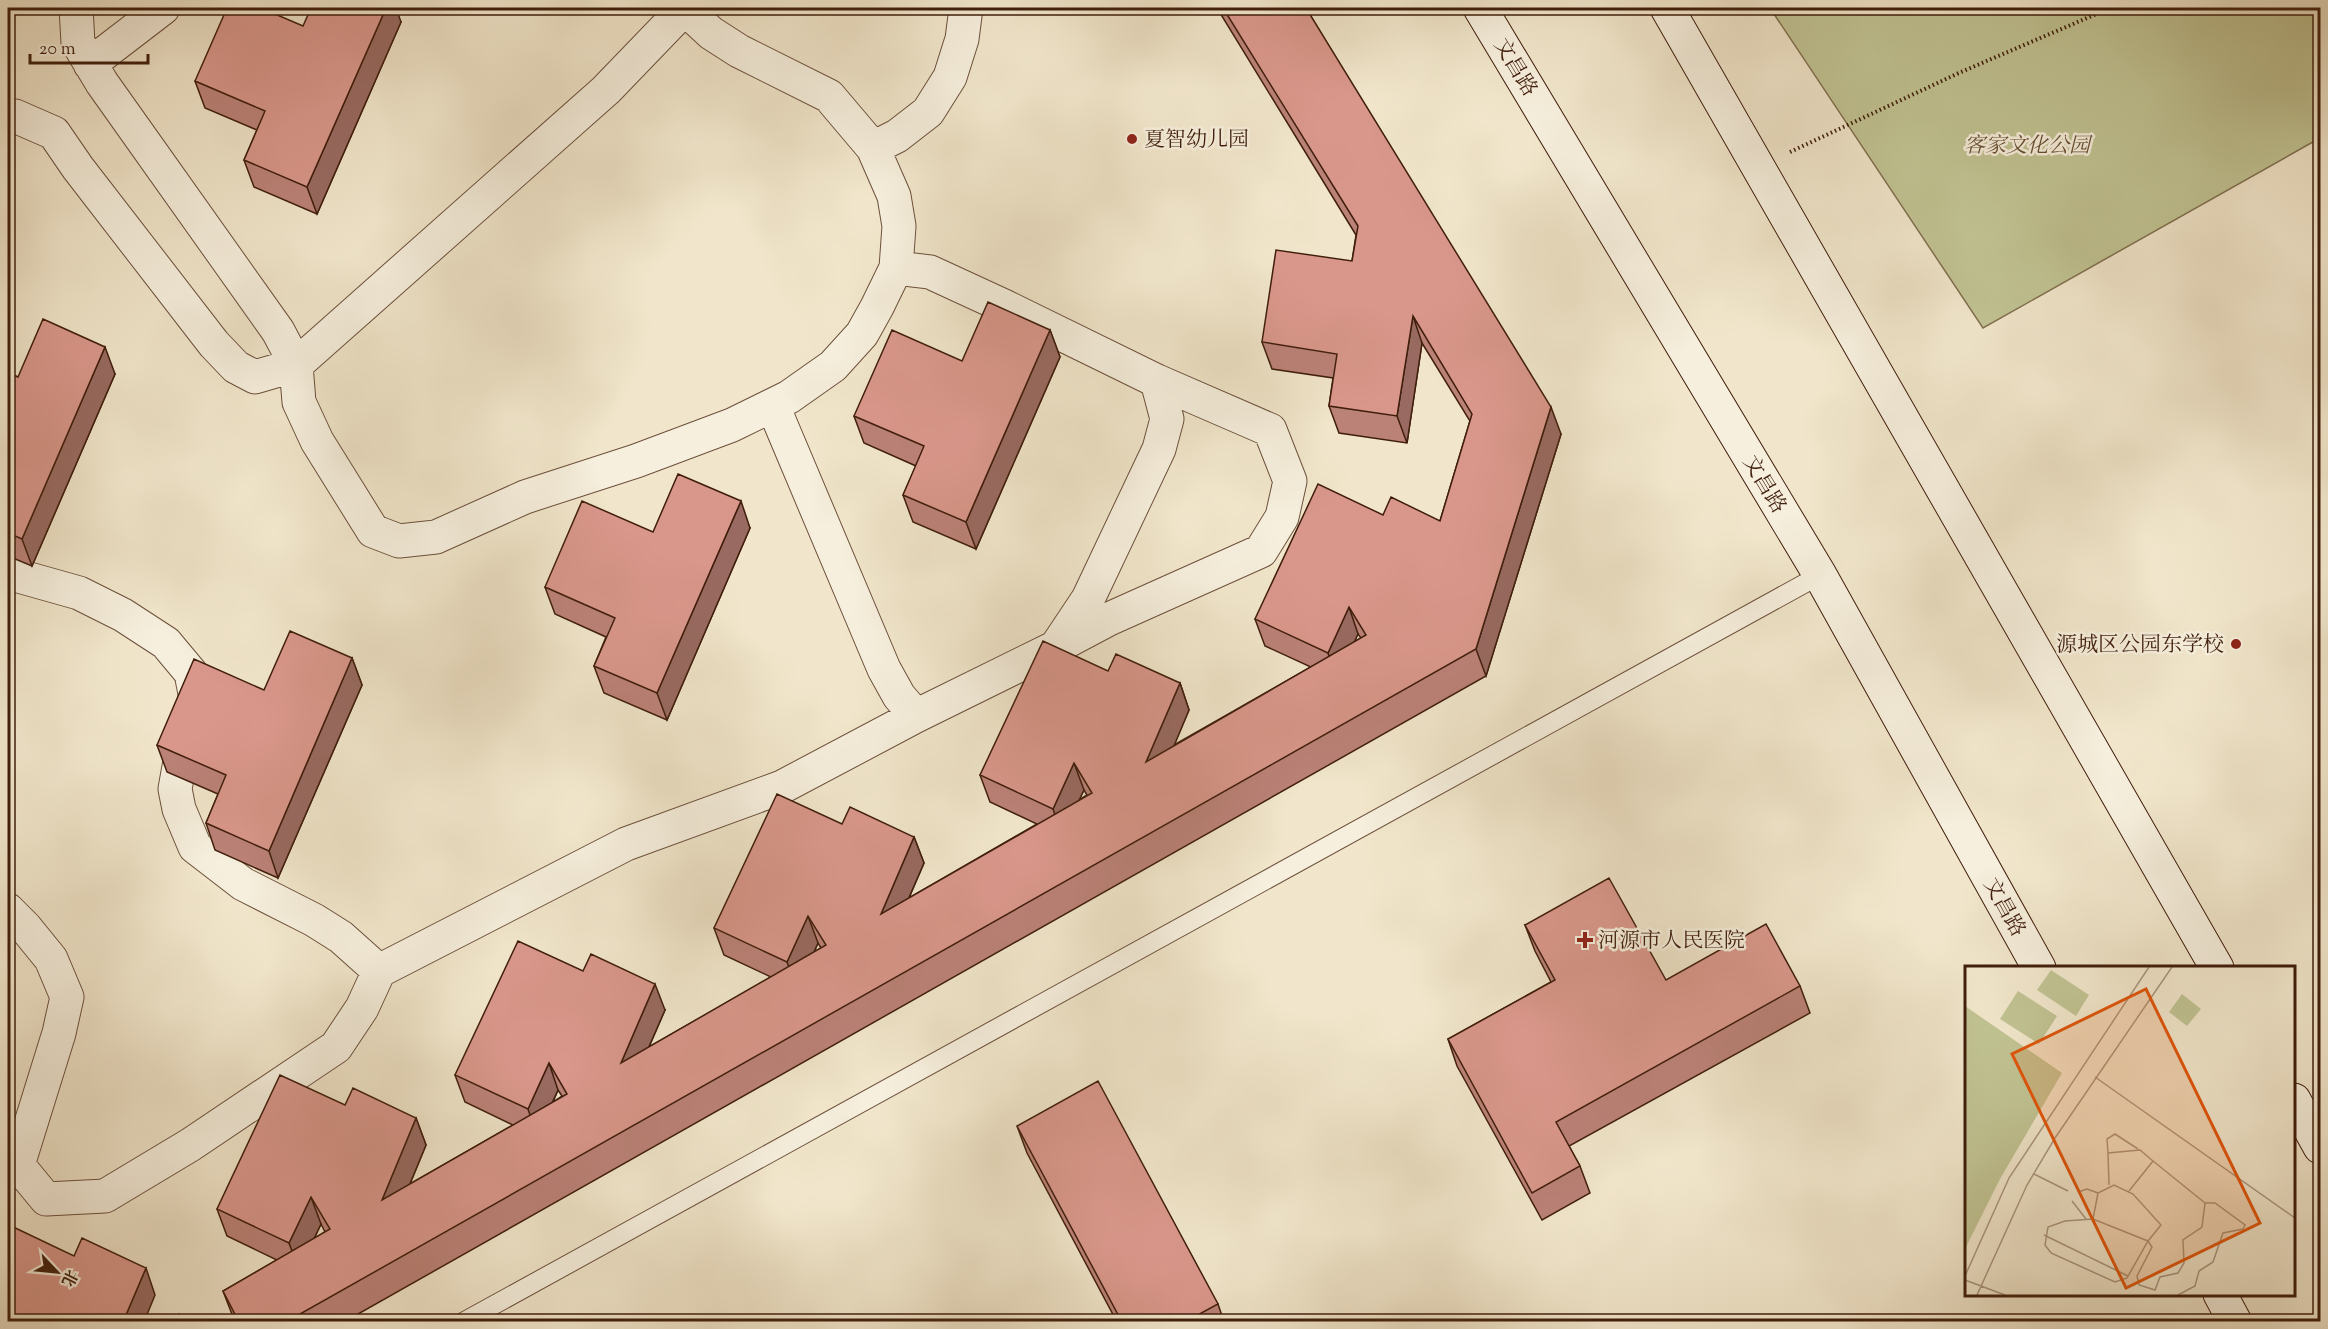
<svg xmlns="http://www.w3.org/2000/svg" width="2328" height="1329" viewBox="0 0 2328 1329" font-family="'Sorts Mill Goudy','Noto Serif SC',serif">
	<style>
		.green { fill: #c1c393; stroke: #807050; stroke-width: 1.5 }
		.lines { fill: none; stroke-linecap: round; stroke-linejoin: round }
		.lane-casing { stroke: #6c503c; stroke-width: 20 }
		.street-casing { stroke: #6c503c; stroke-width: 35 }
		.secondary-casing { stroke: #401e0c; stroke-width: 35 }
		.path { stroke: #401e0c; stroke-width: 4; stroke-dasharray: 1.5 3; stroke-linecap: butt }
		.lane { stroke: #f6efdd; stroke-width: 18 }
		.street { stroke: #f6efdd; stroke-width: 33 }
		.secondary { stroke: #f6efdd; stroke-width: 33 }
		.wall { fill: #bb8278; stroke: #401e0c; stroke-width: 1.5; fill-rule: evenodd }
		.shaded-wall { fill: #986a61; stroke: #401e0c; stroke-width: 1.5 }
		.building { fill: #d9978b; stroke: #401e0c; stroke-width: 1.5 }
		.poi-dot { fill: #8f2418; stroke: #f6efdd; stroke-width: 2 }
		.labels { text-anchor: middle; stroke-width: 5; stroke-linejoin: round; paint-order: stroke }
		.street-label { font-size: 21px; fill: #401e0c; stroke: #f6efdd }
		.poi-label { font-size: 21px; fill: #401e0c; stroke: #f6efdd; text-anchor: start }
		.park-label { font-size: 21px; font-style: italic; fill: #675034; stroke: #f6efdd }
		.inset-road { fill: none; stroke: #aa967f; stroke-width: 1.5 }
		.view { fill: #e0560c; fill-opacity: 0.15; stroke: #e0560c; stroke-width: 3 }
		.inset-edge { fill: none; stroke: #401e0c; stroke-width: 3 }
	</style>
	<rect width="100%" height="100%" fill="#f1e6cb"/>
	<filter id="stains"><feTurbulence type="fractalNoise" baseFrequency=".00333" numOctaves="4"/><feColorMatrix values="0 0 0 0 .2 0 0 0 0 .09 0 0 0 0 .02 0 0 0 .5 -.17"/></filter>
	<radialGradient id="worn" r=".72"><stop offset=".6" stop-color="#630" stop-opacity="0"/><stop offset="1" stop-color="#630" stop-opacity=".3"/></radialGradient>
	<path class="green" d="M1770 8H2320V138L1983 328Z"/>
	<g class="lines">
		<g class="lane-casing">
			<path id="lane" d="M463 1322 1820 575"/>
		</g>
		<g class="street-casing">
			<path id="street" d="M76 8 78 43 102 83 278 331 296 365 299 402 317 441 373 531 399 541 436 537 525 497 636 461 732 425 789 397 833 366 862 334 877 307 896 268 899 226 894 196 873 148 829 96 739 51 711 33 684 8
				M90 64 163 8
				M8 116H15L54 133 78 168 214 344 236 367 255 377 296 365 606 90 685 8
				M873 148 897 136 928 112 950 77 962 39 966 8
				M773 406 884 669 899 696 916 716 1056 647 1088 599 1159 449 1167 419 1157 381 1006 307 930 272 896 268
				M8 573 79 593 123 615 166 643 191 673 199 714 180 761 175 789 179 809 195 847 243 884 314 920 341 937 379 971 626 844 782 787 916 716
				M1060 645 1109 619 1261 551 1282 517 1290 481 1270 430 1157 381
				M8 910 25 927 51 959 67 997 59 1033 18 1165 46 1199 105 1196 190 1145 336 1047 362 1008 379 971"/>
		</g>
		<g class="secondary-casing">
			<path id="secondary" d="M1480 8 1820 575 2039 968
				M1667 8 2217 968
				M2294 1100 2320 1147
				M2220 1294 2235 1322"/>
		</g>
		<path class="path" d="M1790 152 1961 72 2094 15 2104 8"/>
		<use href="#lane" class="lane"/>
		<use href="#street" class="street"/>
		<use href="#secondary" class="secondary"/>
	</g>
	<path class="wall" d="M1217 8H1306L1561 434 1486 676 344 1322H235L223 1291 277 1260 227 1236 217 1209 345 1105 416 1118 426 1145 410 1184 513 1125 465 1102 455 1075 665 1010 649 1047 771 977 724 955 714 928 842 824 914 837 924 863 909 898 1037 824 990 802 980 775 1108 671 1180 683 1189 710 1174 745 1311 667 1265 646 1255 619 1383 515 1440 521 1470 421 1422 343 1407 443 1339 433 1329 406 1333 378 1272 369 1262 342 1352 261 1356 235ZM1358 634 1361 638 1354 642ZM1084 790 1087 795 1079 800ZM818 943 821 948 814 952ZM558 1090 562 1096 553 1102ZM321 1224 325 1232 314 1239Z
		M401 22 317 214 254 187 244 160 257 130 205 108 195 81 303 26Z
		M1050 330 1060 357 976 549 913 522 903 495 916 466 864 443 854 416 962 361Z
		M8 373 18 377 115 374 32 566 8 556Z
		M750 528 667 720 604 693 594 666 606 637 555 614 545 587 653 532Z
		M352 658 362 685 278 878 215 850 206 823 218 794 167 772 157 745 264 690Z
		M1525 925 1666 980 1800 986 1810 1013 1569 1146 1580 1166 1590 1193 1542 1220 1457 1066 1448 1039 1551 982 1535 951Z
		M1017 1126 1218 1304 1224 1322H1117L1027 1153Z"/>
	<path class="shaded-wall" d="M386 8H396L401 22 317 214 307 187Z
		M1413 316 1422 343 1407 443 1397 416Z
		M1050 330 1060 357 976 549 966 522Z
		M105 347 115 374 32 566 22 539Z
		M1551 407 1561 434 1486 676 1476 649Z
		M741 501 750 528 667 720 657 693Z
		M1349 607 1358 634 1337 680 1328 653Z
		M352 658 362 685 278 878 269 851Z
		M1180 683 1189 710 1156 789 1146 762Z
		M1074 763 1084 790 1062 835 1053 809Z
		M914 837 924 863 890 941 881 914Z
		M808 916 818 943 797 989 787 962Z
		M655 984 665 1010 630 1090 621 1063Z
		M549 1063 558 1090 537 1136 528 1109Z
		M416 1118 426 1145 392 1227 382 1200Z
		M311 1197 321 1224 299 1270 289 1243Z
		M146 1268 155 1295 144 1322H123Z"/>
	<path class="building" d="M227 8H261L303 26 311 8H386L307 187 244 160 265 111 195 81Z
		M1223 8H1306L1551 407 1476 649 286 1322H239L223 1291 330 1229 311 1197 289 1243 217 1209 280 1075 345 1105 353 1088 416 1118 382 1200 567 1094 549 1063 528 1109 455 1075 518 941 583 971 591 954 655 984 621 1063 826 945 808 916 787 962 714 928 777 794 842 824 850 807 914 837 881 914 1092 793 1074 763 1053 809 980 775 1043 641 1108 671 1116 654 1180 683 1146 762 1366 635 1349 607 1328 653 1255 619 1318 484 1383 515 1391 497 1440 521 1472 414 1413 316 1397 416 1329 406 1337 354 1262 342 1276 250 1352 261 1358 226Z
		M988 302 1050 330 966 522 903 495 924 446 854 416 892 330 962 361Z
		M43 319 105 347 22 539 8 533V373L18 377Z
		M678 474 741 501 657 693 594 666 615 618 545 587 582 501 653 532Z
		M290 631 352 658 269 851 206 823 226 775 157 745 194 659 264 690Z
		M1609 878 1666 980 1766 924 1800 986 1556 1122 1580 1166 1532 1193 1448 1039 1555 980 1525 925Z
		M1098 1081 1218 1304 1185 1322H1122L1017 1126Z
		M9 1225 74 1256 82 1238 146 1268 123 1322H8V1228Z
		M179 1314 183 1322H166Z"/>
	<g class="poi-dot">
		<circle cx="1132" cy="139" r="6"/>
		<circle cx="2236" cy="644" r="6"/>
		<path d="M1582 931h6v6h6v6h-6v6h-6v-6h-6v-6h6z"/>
	</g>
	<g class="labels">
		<g class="street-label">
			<text transform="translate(1516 67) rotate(59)" y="7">文昌路</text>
			<text transform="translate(1765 484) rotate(59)" y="7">文昌路</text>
			<text transform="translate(2005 907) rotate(61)" y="7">文昌路</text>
		</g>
		<g class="poi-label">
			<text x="1144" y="146">夏智幼儿园</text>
			<text x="2224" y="651" text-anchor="end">源城区公园东学校</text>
			<text x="1598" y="947">河源市人民医院</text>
		</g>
		<g class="park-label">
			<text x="2027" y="152">客家文化公园</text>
		</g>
	</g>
	<g transform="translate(1965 966)">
		<rect width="330" height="330" fill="#f1e6cb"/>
		<path d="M86 4 124 29 111 50 72 24ZM53 25 92 50 74 78 35 53ZM217 28 236 43 222 60 204 46ZM0 40 97 107 35 213 0 283Z" fill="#c1c393"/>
		<path class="inset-road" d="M130 111 330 252M143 187 142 173 150 168 173 183M69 208 103 225M144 219 143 187 175 184 188 195 164 225M113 226 122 223 133 227M107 235 121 253M128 253 133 227 149 219 168 228 196 259 183 275 128 253 100 255 83 261 80 279 86 287 150 316 162 312 183 275 187 281 172 310 174 319 190 324 195 311 213 307 219 297 218 274 237 261 240 237 188 195M79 269 163 310M0 310 44 212 184 1M0 314 40 329M12 329 62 219 90 172 207 1M213 329 230 320 234 305 248 296 258 267 278 263 280 259 250 237H240"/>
		<path class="view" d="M181 23 295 257 161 322 47 88Z"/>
		<rect width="330" height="330" class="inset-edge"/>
	</g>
	<rect width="2328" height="1329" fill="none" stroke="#f1e6cb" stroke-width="30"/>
	<rect x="9" y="9" width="2310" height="1311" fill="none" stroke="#401e0c" stroke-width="3"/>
	<rect x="15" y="15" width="2298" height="1299" fill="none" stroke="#401e0c" stroke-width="1.5"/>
	<g transform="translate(57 1272) rotate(116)" stroke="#f6efdd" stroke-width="4.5" paint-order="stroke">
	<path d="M0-4.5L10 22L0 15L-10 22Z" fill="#401e0c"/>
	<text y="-9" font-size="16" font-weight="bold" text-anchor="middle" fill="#401e0c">北</text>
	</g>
	<path d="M30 54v9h118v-9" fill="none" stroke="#401e0c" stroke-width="3"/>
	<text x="39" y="54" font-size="18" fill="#401e0c" stroke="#f6efdd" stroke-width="4.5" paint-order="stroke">20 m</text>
	<rect width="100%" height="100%" filter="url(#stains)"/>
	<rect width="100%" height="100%" fill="url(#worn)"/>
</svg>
